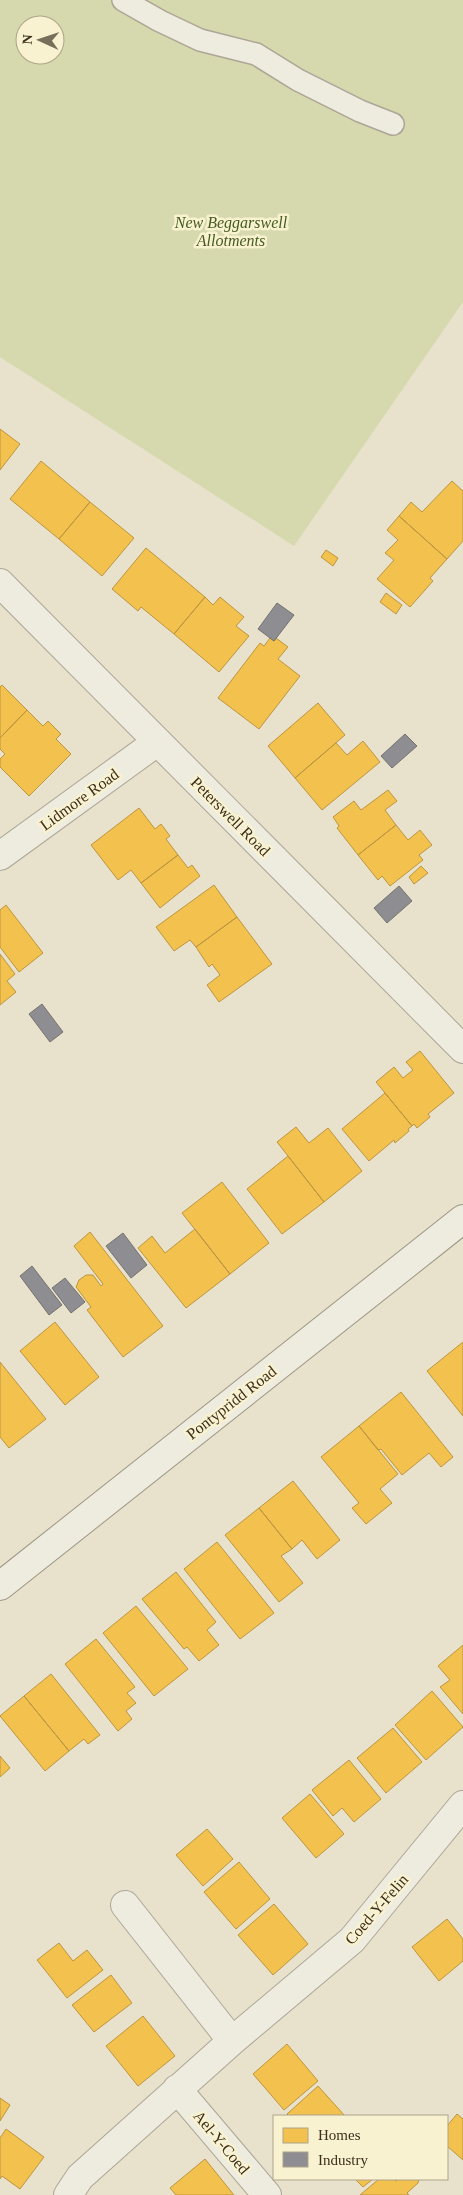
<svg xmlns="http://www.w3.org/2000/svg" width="463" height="2195" viewBox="0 0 463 2195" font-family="'Times New Roman',serif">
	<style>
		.green { fill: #d5d9ad; fill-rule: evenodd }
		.homes { fill: #f2c14e; stroke: #bc953f }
		.industry { fill: #8d8d92; stroke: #75716f }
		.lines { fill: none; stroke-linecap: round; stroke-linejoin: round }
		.lane-casing { stroke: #ada696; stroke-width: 24 }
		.street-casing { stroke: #ada696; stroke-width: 30 }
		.secondary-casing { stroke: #9d9685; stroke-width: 30 }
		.lane { stroke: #eeebdf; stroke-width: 21 }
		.street { stroke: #eeebdf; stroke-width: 28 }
		.secondary { stroke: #eeebdf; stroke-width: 28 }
		.labels { text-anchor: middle; stroke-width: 5; stroke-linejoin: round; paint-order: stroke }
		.park-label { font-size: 16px; font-style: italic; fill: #475c20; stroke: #f9f2d1 }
		.street-label { font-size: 16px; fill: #3d2f1c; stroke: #f9f2d1 }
	</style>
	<rect width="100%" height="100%" fill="#e8e2cc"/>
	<path class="green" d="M0 0H463V302L294 546 0 357ZM25 25H55V55H25Z"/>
	<path class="homes" d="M0 429 20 444 0 470Z
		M41 461 90 502 59 539 10 499Z
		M452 481 463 491V541L447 559 399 516 411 502 422 512Z
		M90 502 134 538 102 576 59 539Z
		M399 516 447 559 430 578 433 581 410 607 377 579 394 560 385 553 398 540 387 530Z
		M146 548 205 597 174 634 141 607 138 611 112 589Z
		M326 550 338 558 333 566 321 557Z
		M386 593 402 605 396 614 380 602Z
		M205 597 213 605 220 597 244 617 236 626 249 636 219 672 174 634Z
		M270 638 274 641 276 638 288 647 278 659 300 676 259 729 218 698 260 643 264 646Z
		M2 685 27 710 0 738V687Z
		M318 703 345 735 295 778 268 746Z
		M27 710 43 726 48 721 61 734 56 739 71 754 29 796 0 767V759L5 754 0 749V738Z
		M363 741 380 762 322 810 295 778 336 743 347 755Z
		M388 790 397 801 385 810 396 825 358 855 337 828 339 826 333 817 354 801 361 810Z
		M139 808 155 829 161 824 170 836 166 839 178 855 141 883 131 870 118 880 91 845Z
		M396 825 408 840 420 830 432 845 419 855 423 860 390 886 382 876 378 880 358 855Z
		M178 855 188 868 192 865 200 876 160 908 141 883Z
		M421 866 428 873 414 884 409 877Z
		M214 885 237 917 196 947 190 940 174 951 156 927Z
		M6 905 43 953 19 972 0 947V910Z
		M237 917 272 964 219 1002 207 985 220 975 212 964 209 967 196 947Z
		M0 954 15 974 7 981 16 992 0 1005Z
		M420 1051 454 1093 428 1114 430 1117 417 1128 414 1124 412 1126 376 1082 394 1067 403 1078 413 1070 406 1062Z
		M385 1093 412 1126 408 1129 409 1131 395 1143 394 1140 369 1161 342 1129Z
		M296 1127 309 1143 328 1128 362 1171 324 1202 277 1142Z
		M288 1156 324 1202 282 1234 247 1189Z
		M222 1182 269 1243 230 1274 182 1213Z
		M195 1229 230 1274 186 1308 138 1248 152 1236 165 1253Z
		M90 1232 163 1326 123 1357 87 1310 91 1307 76 1287 79 1280 86 1275H93L101 1286 103 1284 74 1246Z
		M55 1322 99 1377 65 1405 20 1351Z
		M463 1342V1416L427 1371Z
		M0 1362 46 1419 9 1448 0 1437Z
		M401 1392 453 1457 441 1467 429 1453 402 1475 381 1449 378 1450 359 1426Z
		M359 1426 398 1474 380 1489 392 1503 366 1524 352 1508 359 1503 321 1457Z
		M293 1481 340 1540 317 1559 302 1540 292 1549 259 1508Z
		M259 1508 292 1549 281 1556 303 1583 279 1602 225 1535Z
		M217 1542 274 1613 240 1639 184 1569Z
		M176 1572 216 1622 207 1630 219 1645 199 1661 187 1647 184 1649 142 1599Z
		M136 1606 188 1669 154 1696 103 1633Z
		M96 1639 135 1687 127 1693 136 1703 126 1711 132 1719 118 1731 65 1664Z
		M463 1645V1714L440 1687 450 1680 438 1666Z
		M51 1674 100 1735 88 1744 84 1739 69 1751 24 1696Z
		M432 1691 463 1727 426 1760 395 1725Z
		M24 1696 69 1751 45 1771 0 1716Z
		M393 1728 422 1762 386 1793 357 1758Z
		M0 1756 10 1768 0 1777Z
		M349 1760 381 1799 354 1822 342 1808 333 1816 312 1790Z
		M310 1794 344 1834 316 1858 282 1818Z
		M207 1829 233 1859 203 1886 176 1855Z
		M239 1862 270 1899 236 1929 204 1892Z
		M274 1904 308 1944 273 1975 238 1935Z
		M447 1919 463 1939V1961L439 1981 412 1947Z
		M59 1943 73 1961 87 1950 103 1970 67 1998 37 1960Z
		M111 1975 132 2003 94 2032 72 2005Z
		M143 2016 175 2056 138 2086 106 2046Z
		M287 2044 318 2081 284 2110 253 2074Z
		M318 2086 345 2116H289L287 2114Z
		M0 2098 10 2105 0 2121Z
		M457 2114 463 2119V2160L447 2146V2126Z
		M6 2129 44 2157 20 2189 2 2176 0 2179V2138Z
		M205 2159 234 2195H176L170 2188Z
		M355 2179H373L363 2187Z
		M379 2179H394L396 2181 399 2179H419L418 2183 407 2193 409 2195H360Z"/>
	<path class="industry" d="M277 603 294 615 274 641 258 629Z
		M405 734 417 746 392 768 381 756Z
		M399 886 412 901 387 923 374 908Z
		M42 1004 63 1032 50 1042 29 1014Z
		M123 1233 147 1265 131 1278 106 1246Z
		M32 1266 62 1305 49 1315 20 1276Z
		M65 1278 85 1302 71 1313 52 1288Z"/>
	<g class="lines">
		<g class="lane-casing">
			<path id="lane" d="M123 0 160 21 200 40 256 54 298 80 360 111 393 124"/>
		</g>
		<g class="street-casing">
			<path id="street" d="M0 583 463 1049
				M0 856 157 742
				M125 1905 232 2041
				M177 2089 267 2195
				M68 2195 80 2177 232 2041 352 1940 463 1805"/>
		</g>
		<g class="secondary-casing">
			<path id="secondary" d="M0 1586 463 1219"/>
		</g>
		<use href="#lane" class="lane"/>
		<use href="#street" class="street"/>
		<use href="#secondary" class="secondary"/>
	</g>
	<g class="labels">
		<g class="park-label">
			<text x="231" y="228">New Beggarswell<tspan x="231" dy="18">Allotments</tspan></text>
		</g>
		<g class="street-label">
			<text transform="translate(79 799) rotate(-36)" y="6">Lidmore Road</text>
			<text transform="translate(231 816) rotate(45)" y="6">Peterswell Road</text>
			<text transform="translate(231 1402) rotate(-38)" y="6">Pontypridd Road</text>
			<text transform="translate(376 1909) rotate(-49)" y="6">Coed-Y-Felin</text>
			<text transform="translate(222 2142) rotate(50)" y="6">Ael-Y-Coed</text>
		</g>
	</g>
	<rect x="273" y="2115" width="175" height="65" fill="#f9f2d1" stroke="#aea489"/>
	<rect x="283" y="2128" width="25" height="15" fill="#f2c14e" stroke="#aea489"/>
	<text x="318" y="2140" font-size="15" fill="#3d2f1c">Homes</text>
	<rect x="283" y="2152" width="25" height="15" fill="#8d8d92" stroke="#aea489"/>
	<text x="318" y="2165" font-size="15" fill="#3d2f1c">Industry</text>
	<g transform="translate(40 40) rotate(273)"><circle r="24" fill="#f9f2d1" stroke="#aea489"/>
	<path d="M0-4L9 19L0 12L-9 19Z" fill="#796e5a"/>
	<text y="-8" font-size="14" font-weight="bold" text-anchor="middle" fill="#3d2f1c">N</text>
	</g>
</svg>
